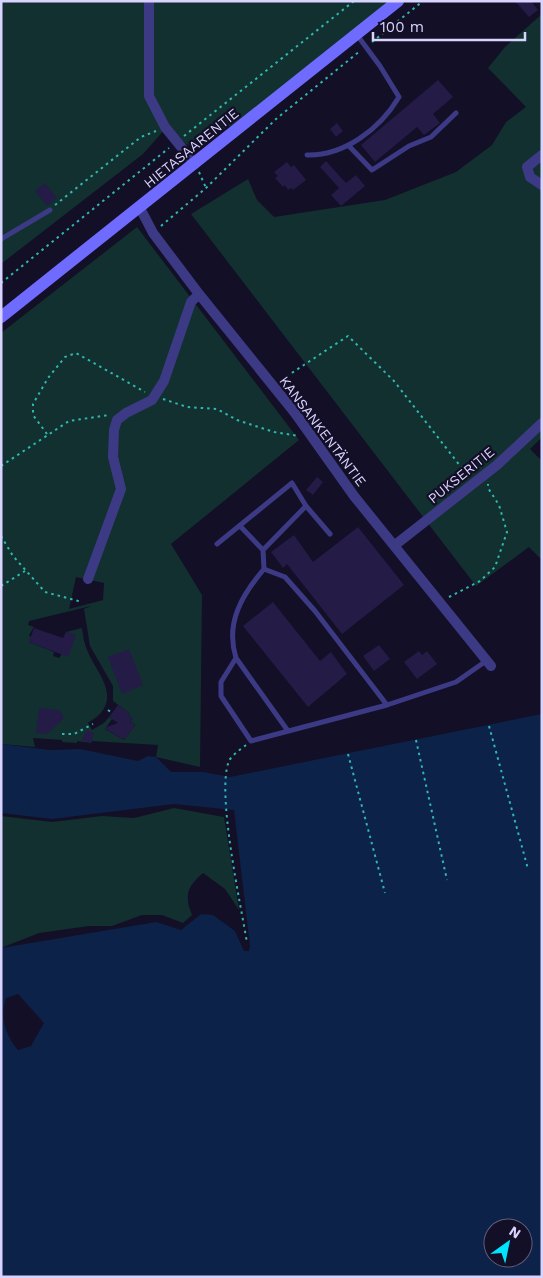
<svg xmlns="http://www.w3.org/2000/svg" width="543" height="1278" viewBox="0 0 543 1278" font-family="'Work Sans',sans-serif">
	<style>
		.green { fill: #12302f; fill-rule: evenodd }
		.water { fill: #0c2248; fill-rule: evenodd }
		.building { fill: #241b47 }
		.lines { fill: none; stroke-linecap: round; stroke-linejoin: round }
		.path { stroke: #2fb8b0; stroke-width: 2; stroke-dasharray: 2.5 4; stroke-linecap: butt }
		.lane { stroke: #3d3a85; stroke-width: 5 }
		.street { stroke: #3d3a85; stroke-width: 10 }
		.secondary { stroke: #6f6bff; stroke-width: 12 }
		.labels { text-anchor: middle; stroke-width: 4.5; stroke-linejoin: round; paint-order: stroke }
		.street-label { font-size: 14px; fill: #d9d4ff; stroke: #130f26 }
	</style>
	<rect width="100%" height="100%" fill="#130f26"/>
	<path class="green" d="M1 1H389L237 123 220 131 199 148 186 144 167 127 143 154 1 264Z
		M542 14V437L530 449 542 461V560L529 547 476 586 191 214 248 179 257 200 274 217 385 200 456 172 492 145 506 122 526 107 488 68 505 47Z
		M137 227 299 440 171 544 202 595 200 767 156 757 158 745 92 741 91 743 77 741V743L62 742V740L33 738 35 747 1 744V333ZM76 577 104 583 103 600 69 609ZM91 606 84 609 90 646 113 686V701L130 714 129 716 132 719 130 721 135 725 124 740 105 729 112 719 109 717 104 723 92 730 88 723C92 720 97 717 100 714 119 693 95 670 88 652 84 644 83 636 82 628L66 632 75 635 59 658 53 656 54 652 29 642 31 637 29 635 34 627 28 625 29 621Z
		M174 808 224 817 239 910 225 889 203 873C187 887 184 895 192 915L183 923 162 915H142L112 926H89L39 933 1 948V816L52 822 102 816 134 818Z"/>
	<path class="water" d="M542 714V1277H1V948L156 922 181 930 201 914 213 915 235 931 244 951H249L250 946 234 810 174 804 52 819 1 813V744L50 750 80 749 138 761 148 756 156 757 171 772H203L230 777ZM18 994 44 1023 31 1046 18 1050C5 1035 0 1017 6 998ZM493 1228H523V1258H493Z"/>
	<path class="building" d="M515 1H531L538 10 529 17Z
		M438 80 453 97 433 114 440 123 424 135 417 127 375 162 361 145Z
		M337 123 343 131 336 137 330 129Z
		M326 161 346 183 356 175 365 186 341 206 331 195 339 188 320 167Z
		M287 162 291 167 294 165 306 180 293 190 291 188 288 190 285 185 283 187 275 178 278 176 274 172Z
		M45 183 57 198 47 206 35 191Z
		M317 477 323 482 313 495 306 490Z
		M358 527 404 585 342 634 287 564 283 568 271 552 294 535 313 562Z
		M273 602 320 661 331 652 347 674 308 707 243 626Z
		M34 628 63 638 66 632 76 635 68 657 29 642Z
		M379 645 390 659 374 671 363 656Z
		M129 649 143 685 122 694 108 657Z
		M419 651 422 655 427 651 437 664 417 679 404 662Z
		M118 705 130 714 129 716 132 718 130 721 135 725 124 740 104 728 118 723 109 717Z
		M39 708 59 710 64 718 47 734 36 733Z
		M86 730 94 733 91 743 82 740Z"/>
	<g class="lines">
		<path class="path" d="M372 42 423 1
			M184 136 354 1
			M199 172 206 188
			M55 205 141 137 156 131
			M161 226 206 188 276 119 360 51
			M1 283 169 148
			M281 380 348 336 394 381 468 476
			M163 399 187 407 217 409 237 420 274 432 299 436
			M47 434 33 415V404L48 378 65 357 76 353 145 392
			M1 466 69 421 109 415
			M1 536 13 556 45 592 82 602
			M1 586 25 571
			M449 597 480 581 495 567 507 532 499 505 488 488V484
			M108 710 112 713
			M489 726 528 869
			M62 734H74L93 724
			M416 740 447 880
			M246 745C241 749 232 755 229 761 216 792 241 905 247 943
			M348 754 385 893"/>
		<path class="lane" d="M349 146 372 170 409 146 431 137 456 113
			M307 155C344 156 380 129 399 97L380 66 357 35
			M1 239 50 210
			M306 506 330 534
			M240 526 263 550
			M217 544 292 483 306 506 263 550 264 569C242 595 225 623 236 658L288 731
			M264 569 285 577 315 611 387 705
			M236 658 221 682V696L251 741 387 705 456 682 486 661"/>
		<path class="street" d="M149 1V96L165 127 195 164
			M542 155 527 167 530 177 542 185
			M140 208 153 233 199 294 295 413 354 496 491 666
			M395 545 497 465 542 423
			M88 579 121 489 113 457 114 430 117 420 126 413 152 400 164 381 191 302 199 294"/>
		<path class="secondary" d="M1 317 398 1"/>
	</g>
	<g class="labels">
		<g class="street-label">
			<text transform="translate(191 148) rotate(-39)" y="5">HIETASAARENTIE</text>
			<text transform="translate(323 431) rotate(53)" y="5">KANSANKENTÄNTIE</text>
			<text transform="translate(461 475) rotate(-39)" y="5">PUKSERITIE</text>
		</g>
	</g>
	<rect width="543" height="1278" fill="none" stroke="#d9d4ff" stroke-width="5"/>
	<g transform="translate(508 1243) rotate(33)"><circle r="24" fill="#130f26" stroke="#625e7d"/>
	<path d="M0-4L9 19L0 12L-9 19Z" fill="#00e5ff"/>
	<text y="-8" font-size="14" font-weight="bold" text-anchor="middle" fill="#d9d4ff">N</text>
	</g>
	<path d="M373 32v8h152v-8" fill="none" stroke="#d9d4ff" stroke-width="2.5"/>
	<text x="380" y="32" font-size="15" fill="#d9d4ff" stroke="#130f26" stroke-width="4" paint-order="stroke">100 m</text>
</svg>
